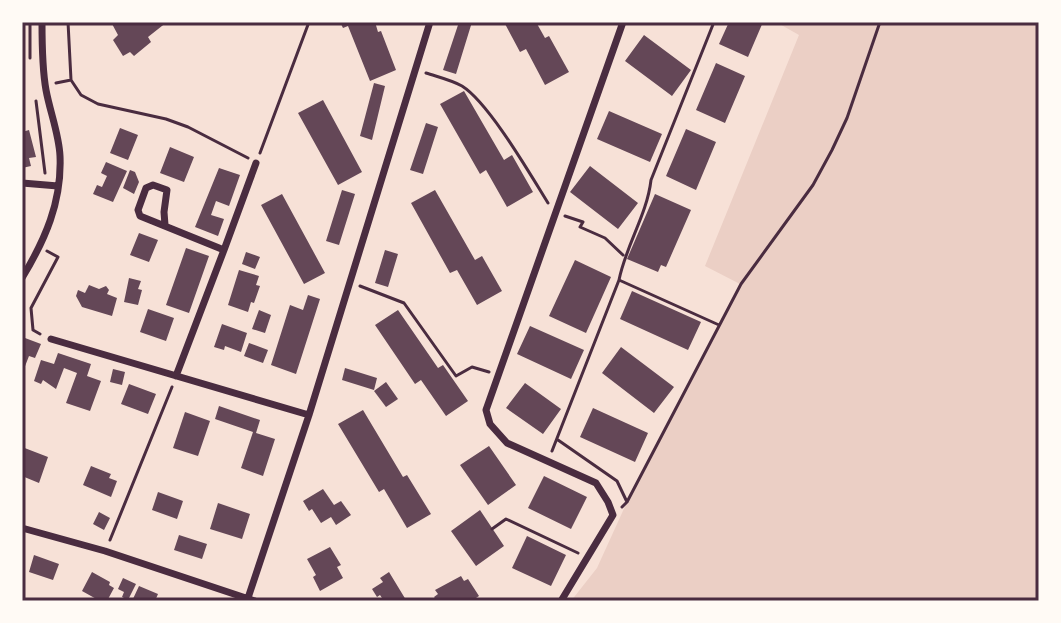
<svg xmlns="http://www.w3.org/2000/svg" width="1061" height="623" viewBox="0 0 1061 623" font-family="'Source Sans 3',sans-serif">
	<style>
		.green { fill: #ebcfc5 }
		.building { fill: #644757 }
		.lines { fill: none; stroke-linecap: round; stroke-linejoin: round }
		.path { stroke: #4a2c40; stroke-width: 3 }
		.minor { stroke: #4a2c40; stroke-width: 7 }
		.neatline { fill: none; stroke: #4a2c40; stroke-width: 3 }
	</style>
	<rect width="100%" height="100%" fill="#f7e1d7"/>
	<path class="green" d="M776 22H1039V601H571L597 568 627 502 740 284 705 266 799 35Z"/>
	<path class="building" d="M111 22H167L148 37 151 42 134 56 130 52 123 56 113 40 118 35Z
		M340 22H375L378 32 381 31 396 70 370 81 348 26 343 28Z
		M459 22H472L456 74 443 70Z
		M504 22H536L545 38 549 36 569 72 545 85 526 49 520 52Z
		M729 22H763L748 57 719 44Z
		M644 35 691 70 672 96 625 61Z
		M716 63 745 76 725 123 696 110Z
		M374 83 385 86 372 140 360 136Z
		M464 91 504 160 512 155 533 192 507 207 486 170 480 174 440 104Z
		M323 100 362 172 338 185 298 113Z
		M609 111 662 134 650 162 597 139Z
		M426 123 438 127 423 174 410 170Z
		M120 128 138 135 128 160 110 153Z
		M686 129 716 142 696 190 666 176Z
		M29 130 36 157 29 158 31 166 22 168V132Z
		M170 147 194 157 184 182 160 173Z
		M106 162 127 171 113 202 93 194 97 185 102 187 107 176 101 173Z
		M590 166 638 203 618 229 570 192Z
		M219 168 240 175 229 206 216 201 211 215 224 219 218 236 195 227Z
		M130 170 135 172 139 182 134 194 123 188Z
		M342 190 355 194 339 245 326 241Z
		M435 190 475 260 482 256 502 291 477 305 457 270 450 273 411 203Z
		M282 194 325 273 304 284 261 205Z
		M655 194 691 210 666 267 661 265 658 272 627 259Z
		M139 233 158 240 149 262 130 255Z
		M186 248 209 256 189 313 166 305Z
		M385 250 398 254 388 287 375 283Z
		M246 252 260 257 255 269 242 264Z
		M575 260 611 277 586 333 549 316Z
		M239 270 259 276 256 285 260 286 254 303 251 302 248 312 228 305Z
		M129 278 141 281 138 289 142 290 138 305 124 302Z
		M89 285 99 289 106 286 109 290 107 294 117 298 112 316 82 307 76 296 78 290 85 293Z
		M632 291 701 322 688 350 620 319Z
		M308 295 320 299 296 374 271 365 290 305 303 310Z
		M148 309 174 318 166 341 140 332Z
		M259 310 271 315 265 333 252 329Z
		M398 310 438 368 443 365 468 401 446 416 421 380 415 384 375 325Z
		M222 324 247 333 241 352 225 346 224 350 214 347Z
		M530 326 584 350 571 379 517 354Z
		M25 338 41 344 35 358 29 356 22 374V344Z
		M249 343 268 350 263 363 244 356Z
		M621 347 674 387 654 413 602 373Z
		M58 353 91 364 87 376 101 381 90 411 66 403 77 373 64 368 56 389 43 380 41 384 34 381 41 360 54 364Z
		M345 368 377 378 374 390 342 380Z
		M113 369 125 372 122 385 110 382Z
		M386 382 398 399 386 407 374 391Z
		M525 383 561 409 543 434 506 408Z
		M129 384 156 394 148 414 121 404Z
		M219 406 260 420 256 433 275 439 263 476 241 468 253 432 215 419Z
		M593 408 648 433 635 462 580 437Z
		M363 410 403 477 407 475 431 514 407 528 384 489 379 492 338 424Z
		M185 412 210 421 198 456 173 448Z
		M489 446 516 485 488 505 460 465Z
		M22 447 48 457 39 483 22 476Z
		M91 466 111 474 109 478 117 481 111 497 83 485Z
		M544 476 587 497 571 529 528 508Z
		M323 489 334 505 341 501 351 515 336 525 331 517 321 523 312 509 309 511 303 501Z
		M158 492 183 501 177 519 152 510Z
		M218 503 250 514 242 539 210 529Z
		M480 510 504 546 476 566 451 531Z
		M99 512 110 518 104 530 93 524Z
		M179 535 207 544 202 559 174 550Z
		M527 536 566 555 551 586 512 568Z
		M330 547 341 565 337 567 343 578 320 591 313 577 316 575 307 559Z
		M34 555 59 564 53 580 29 572Z
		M92 572 110 582 109 585 114 588 107 601H100L82 591Z
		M389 572 406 600 405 601H384L380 595 377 597 372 589 383 582 380 578Z
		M461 576 464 581 468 579 479 596 476 598 478 601H437L434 597 438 594 435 590Z
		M123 578 136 584 128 600 122 597 124 592 118 589Z
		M139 586 158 594 155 601H132Z"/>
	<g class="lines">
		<path class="path" d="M30 22V58
			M68 22 71 80
			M714 22 651 180C647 215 626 245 619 280L719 325
			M426 73C438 77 451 80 462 86 489 103 530 174 548 203
			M56 83 71 80 81 95 98 104 166 119 188 127 248 158
			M36 101 45 173
			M260 153 309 22
			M565 216 583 222 580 227 605 238 623 255
			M360 286 404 303 456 376 472 367 489 372
			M40 334 33 330 31 308 58 257 47 251
			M558 440 617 481 627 502
			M552 451 619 280
			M622 507 627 502 741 284 813 185 832 150 847 118 880 22
			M492 529 506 519 578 553
			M110 540 172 387"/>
		<path class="minor" d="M22 183 58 186
			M165 225 164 212 167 190 153 185 146 188 138 210 140 216 224 250 176 376
			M224 250 256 163
			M22 278C45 240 62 202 60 156 59 134 50 112 46 90 42 68 42 44 42 22
			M51 339 309 415
			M22 528 105 551 255 601
			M247 601 309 415 430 22
			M561 601 613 515 608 502 596 483 507 443 490 424 486 410 623 22"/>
	</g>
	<rect width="1061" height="623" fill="none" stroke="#fffaf5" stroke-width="48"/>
	<rect x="24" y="24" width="1013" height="575" class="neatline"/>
</svg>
